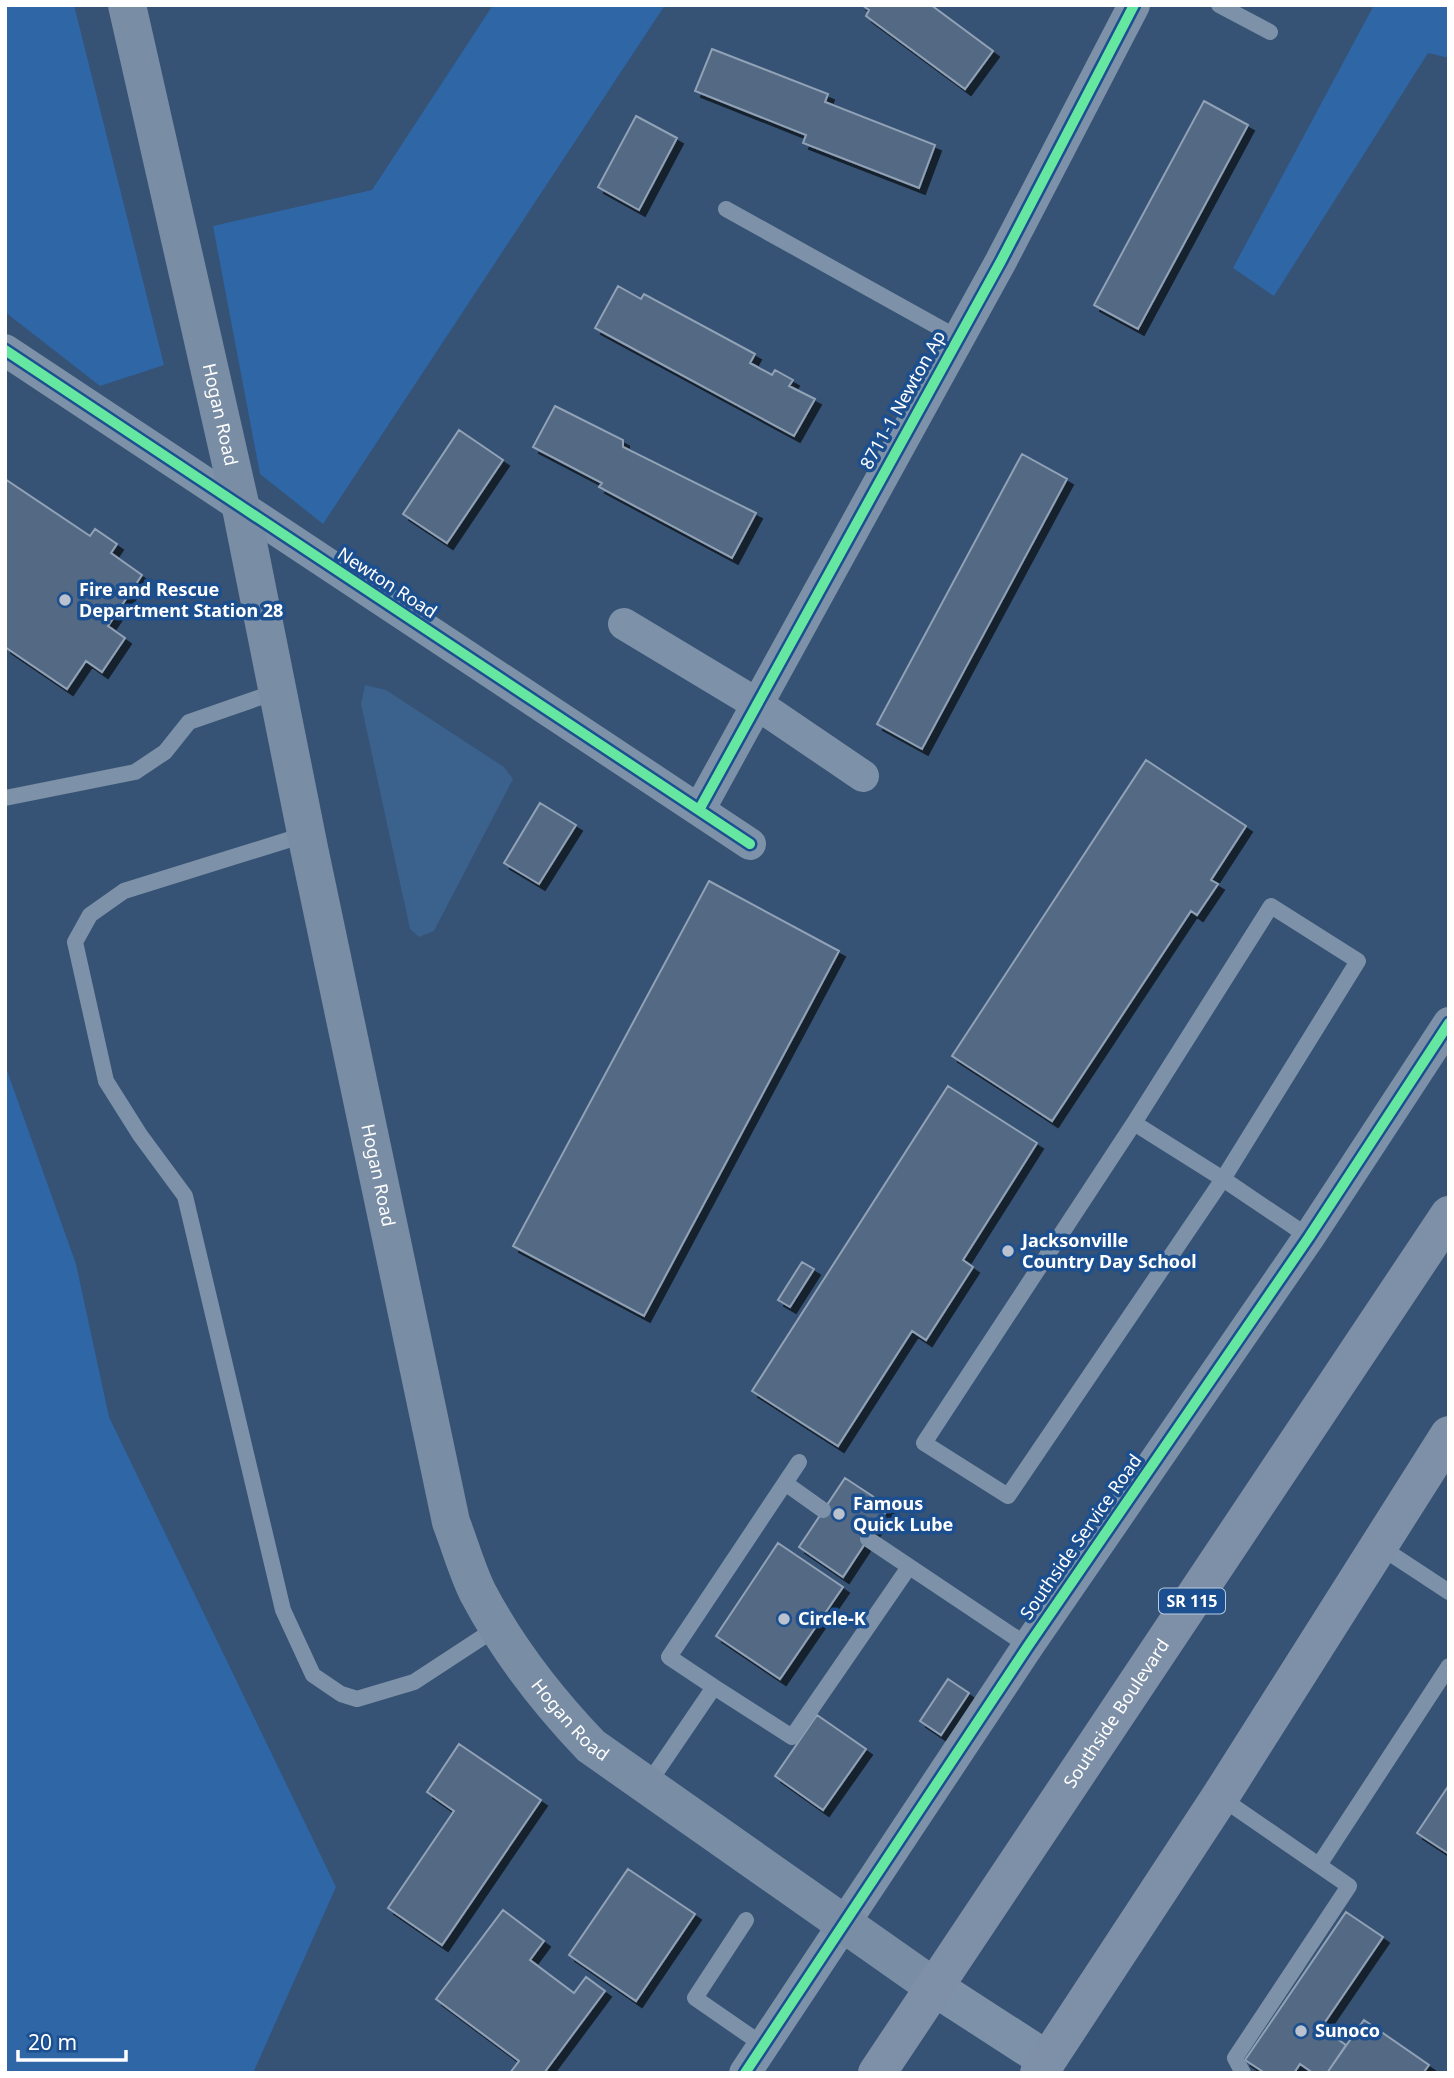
<svg xmlns="http://www.w3.org/2000/svg" width="1454" height="2078" viewBox="0 0 1454 2078" font-family="'Noto Sans',sans-serif">
	<style>
		.green { fill: #2f66a5 }
		.water { fill: #3b618d }
		.building { fill: #526984; stroke: #92a2b6; stroke-width: 2; filter: url(#shadow) }
		.lines { fill: none; stroke-linecap: round; stroke-linejoin: round }
		.service { stroke: #7d92a8; stroke-width: 16 }
		.minor { stroke: #7d92a8; stroke-width: 32 }
		.tertiary { stroke: #7d92a8; stroke-width: 38 }
		.secondary { stroke: #798da4; stroke-width: 38 }
		.trunk { stroke: #7e90a7; stroke-width: 38 }
		.cycleway-casing { stroke: #1b4f8f; stroke-width: 15 }
		.cycleway { stroke: #66e7a1; stroke-width: 10 }
		.poi-dot { fill: #b9c2ce; stroke: #1b4f8f; stroke-width: 2.5 }
		.labels { text-anchor: middle; stroke-width: 7; stroke-linejoin: round; paint-order: stroke }
		.shield { fill: #1b4f8f; stroke: #bbcadd; stroke-width: 2 }
		.shield-label { font-size: 16px; font-weight: bold; fill: #fff }
		.street-label { font-size: 18px; fill: #fff; stroke: #1b4f8f }
		.poi-label { font-size: 18px; font-weight: bold; fill: #fff; stroke: #1b4f8f; text-anchor: start }
	</style>
	<defs>
		<filter id="shadow"><feDropShadow dx="6" dy="6" stdDeviation="0" flood-color="#0009"/></filter>
	</defs>
	<rect width="100%" height="100%" fill="#365274"/>
	<path class="green" d="M5 5H74L164 365 100 386 5 312Z
		M493 5H665L323 524 260 474 213 226 372 190Z
		M1374 5H1449V58L1428 53 1274 296 1233 268Z
		M5 1065 76 1264 109 1417 336 1887 253 2073H5Z"/>
	<path class="water" d="M365 685 386 690 504 767 513 779 434 931 419 937 410 929 361 704Z"/>
	<path class="building" d="M862 5H931L993 51 965 89 866 16 869 10Z
		M712 49 828 94 825 102 935 145 919 188 803 143 806 135 695 91Z
		M1204 101 1248 125 1138 329 1094 305Z
		M636 116 677 138 639 210 598 187Z
		M618 286 641 299 644 294 755 354 750 363 772 375 775 370 793 380 789 386 815 399 794 436 595 328Z
		M555 406 623 440V447L756 513 732 558 599 487 602 483 533 447Z
		M459 430 503 460 447 543 403 514Z
		M1022 454 1067 479 922 749 877 724Z
		M5 479 90 536 95 529 117 544 111 553 142 575 108 626 125 638 102 672 86 661 67 689 5 647Z
		M1146 760 1246 826 1211 880 1218 884 1197 915 1191 911 1052 1121 952 1056Z
		M540 803 576 825 539 884 504 863Z
		M709 881 839 951 644 1316 513 1246Z
		M948 1086 1037 1143 963 1260 973 1267 926 1340 912 1331 838 1446 752 1391Z
		M802 1262 814 1269 790 1307 778 1300Z
		M845 1478 889 1507 843 1577 799 1547Z
		M778 1543 843 1587 780 1679 716 1636Z
		M948 1679 969 1693 941 1735 920 1721Z
		M817 1715 866 1749 823 1810 775 1776Z
		M459 1744 541 1800 442 1945 388 1908 454 1811 427 1792Z
		M1449 1785V1854L1417 1833Z
		M628 1869 695 1914 636 2001 569 1955Z
		M503 1910 544 1941 530 1960 574 1993 586 1977 605 1991 544 2073H510L519 2061 436 1999Z
		M1346 1912 1383 1937 1321 2028 1346 2045 1327 2073H1313L1300 2064 1294 2073H1265L1245 2060Z
		M1364 2020 1429 2065 1423 2073H1327Z"/>
	<g class="lines">
		<path class="service" d="M1219 5 1270 32
			M726 209 958 338
			M5 798 135 772 165 752 189 722 278 691
			M307 834 124 891 90 915 75 942 106 1081 140 1135 185 1196 283 1610 313 1675 341 1694 357 1699 414 1682 498 1627
			M1134 1123 1271 906 1358 961 1223 1179 1008 1496 924 1443 1134 1123 1223 1179 1309 1237
			M785 1483 823 1510
			M868 1539 1028 1646
			M1379 1546 1449 1592
			M714 1687 669 1657 799 1462
			M646 1787 714 1687 792 1737 909 1567
			M1220 1797 1349 1886 1235 2058 1243 2073
			M1319 1865 1449 1666
			M746 1920 695 1998 763 2045"/>
		<path class="minor" d="M5 350 750 844
			M624 624 757 704 863 776
			M699 810 1001 261 1134 5
			M745 2073 1028 1646 1309 1237 1449 1023"/>
		<path class="tertiary" d="M934 1987 1047 2060"/>
		<path class="secondary" id="s1" d="M127 5 241 508 309 848 451 1522C460 1545 467 1571 478 1593 508 1650 546 1699 591 1746L934 1987"/>
		<g class="trunk">
			<path id="s2" d="M877 2073 1449 1215"/>
			<path d="M1039 2073 1220 1797 1449 1435"/>
		</g>
		<g class="cycleway-casing">
			<path id="cycleway" d="M5 350 750 844
				M699 810 1001 261 1134 5
				M745 2073 1028 1646 1309 1237 1449 1023"/>
		</g>
		<use href="#cycleway" class="cycleway"/>
	</g>
	<g class="poi-dot">
		<circle cx="65" cy="600" r="7"/>
		<circle cx="1008" cy="1251" r="7"/>
		<circle cx="839" cy="1514" r="7"/>
		<circle cx="784" cy="1619" r="7"/>
		<circle cx="1301" cy="2031" r="7"/>
	</g>
	<g class="labels">
		<rect class="shield" x="1159" y="1588.5" width="66" height="25" rx="5"/>
		<g class="shield-label">
			<text x="1192" y="1607">SR 115</text>
		</g>
		<g class="street-label">
			<text transform="translate(903 400) rotate(-61)" y="6">8711-1 Newton Ap</text>
			<text dy="6" stroke="none"><textPath href="#s1" startOffset="420">Hogan Road</textPath></text>
			<text transform="translate(387 583) rotate(33)" y="6">Newton Road</text>
			<text dy="6" stroke="none"><textPath href="#s1" startOffset="1197">Hogan Road</textPath></text>
			<text transform="translate(1081 1537) rotate(-55)" y="6">Southside Service Road</text>
			<text dy="6" stroke="none"><textPath href="#s2" startOffset="432">Southside Boulevard</textPath></text>
			<text dy="6" stroke="none"><textPath href="#s1" startOffset="1785">Hogan Road</textPath></text>
		</g>
		<g class="poi-label">
			<text x="79" y="596">Fire and Rescue<tspan x="79" dy="21">Department Station 28</tspan></text>
			<text x="1022" y="1247">Jacksonville<tspan x="1022" dy="21">Country Day School</tspan></text>
			<text x="853" y="1510">Famous<tspan x="853" dy="21">Quick Lube</tspan></text>
			<text x="798" y="1625">Circle-K</text>
			<text x="1315" y="2037">Sunoco</text>
		</g>
	</g>
	<rect width="1454" height="2078" fill="none" stroke="#ffffff" stroke-width="14"/>
	<path d="M18 2050v10h108v-10" fill="none" stroke="#ffffff" stroke-width="3.5"/>
	<text x="28" y="2050" font-size="21" fill="#ffffff" stroke="#1b4f8f" stroke-width="5" paint-order="stroke">20 m</text>
</svg>
